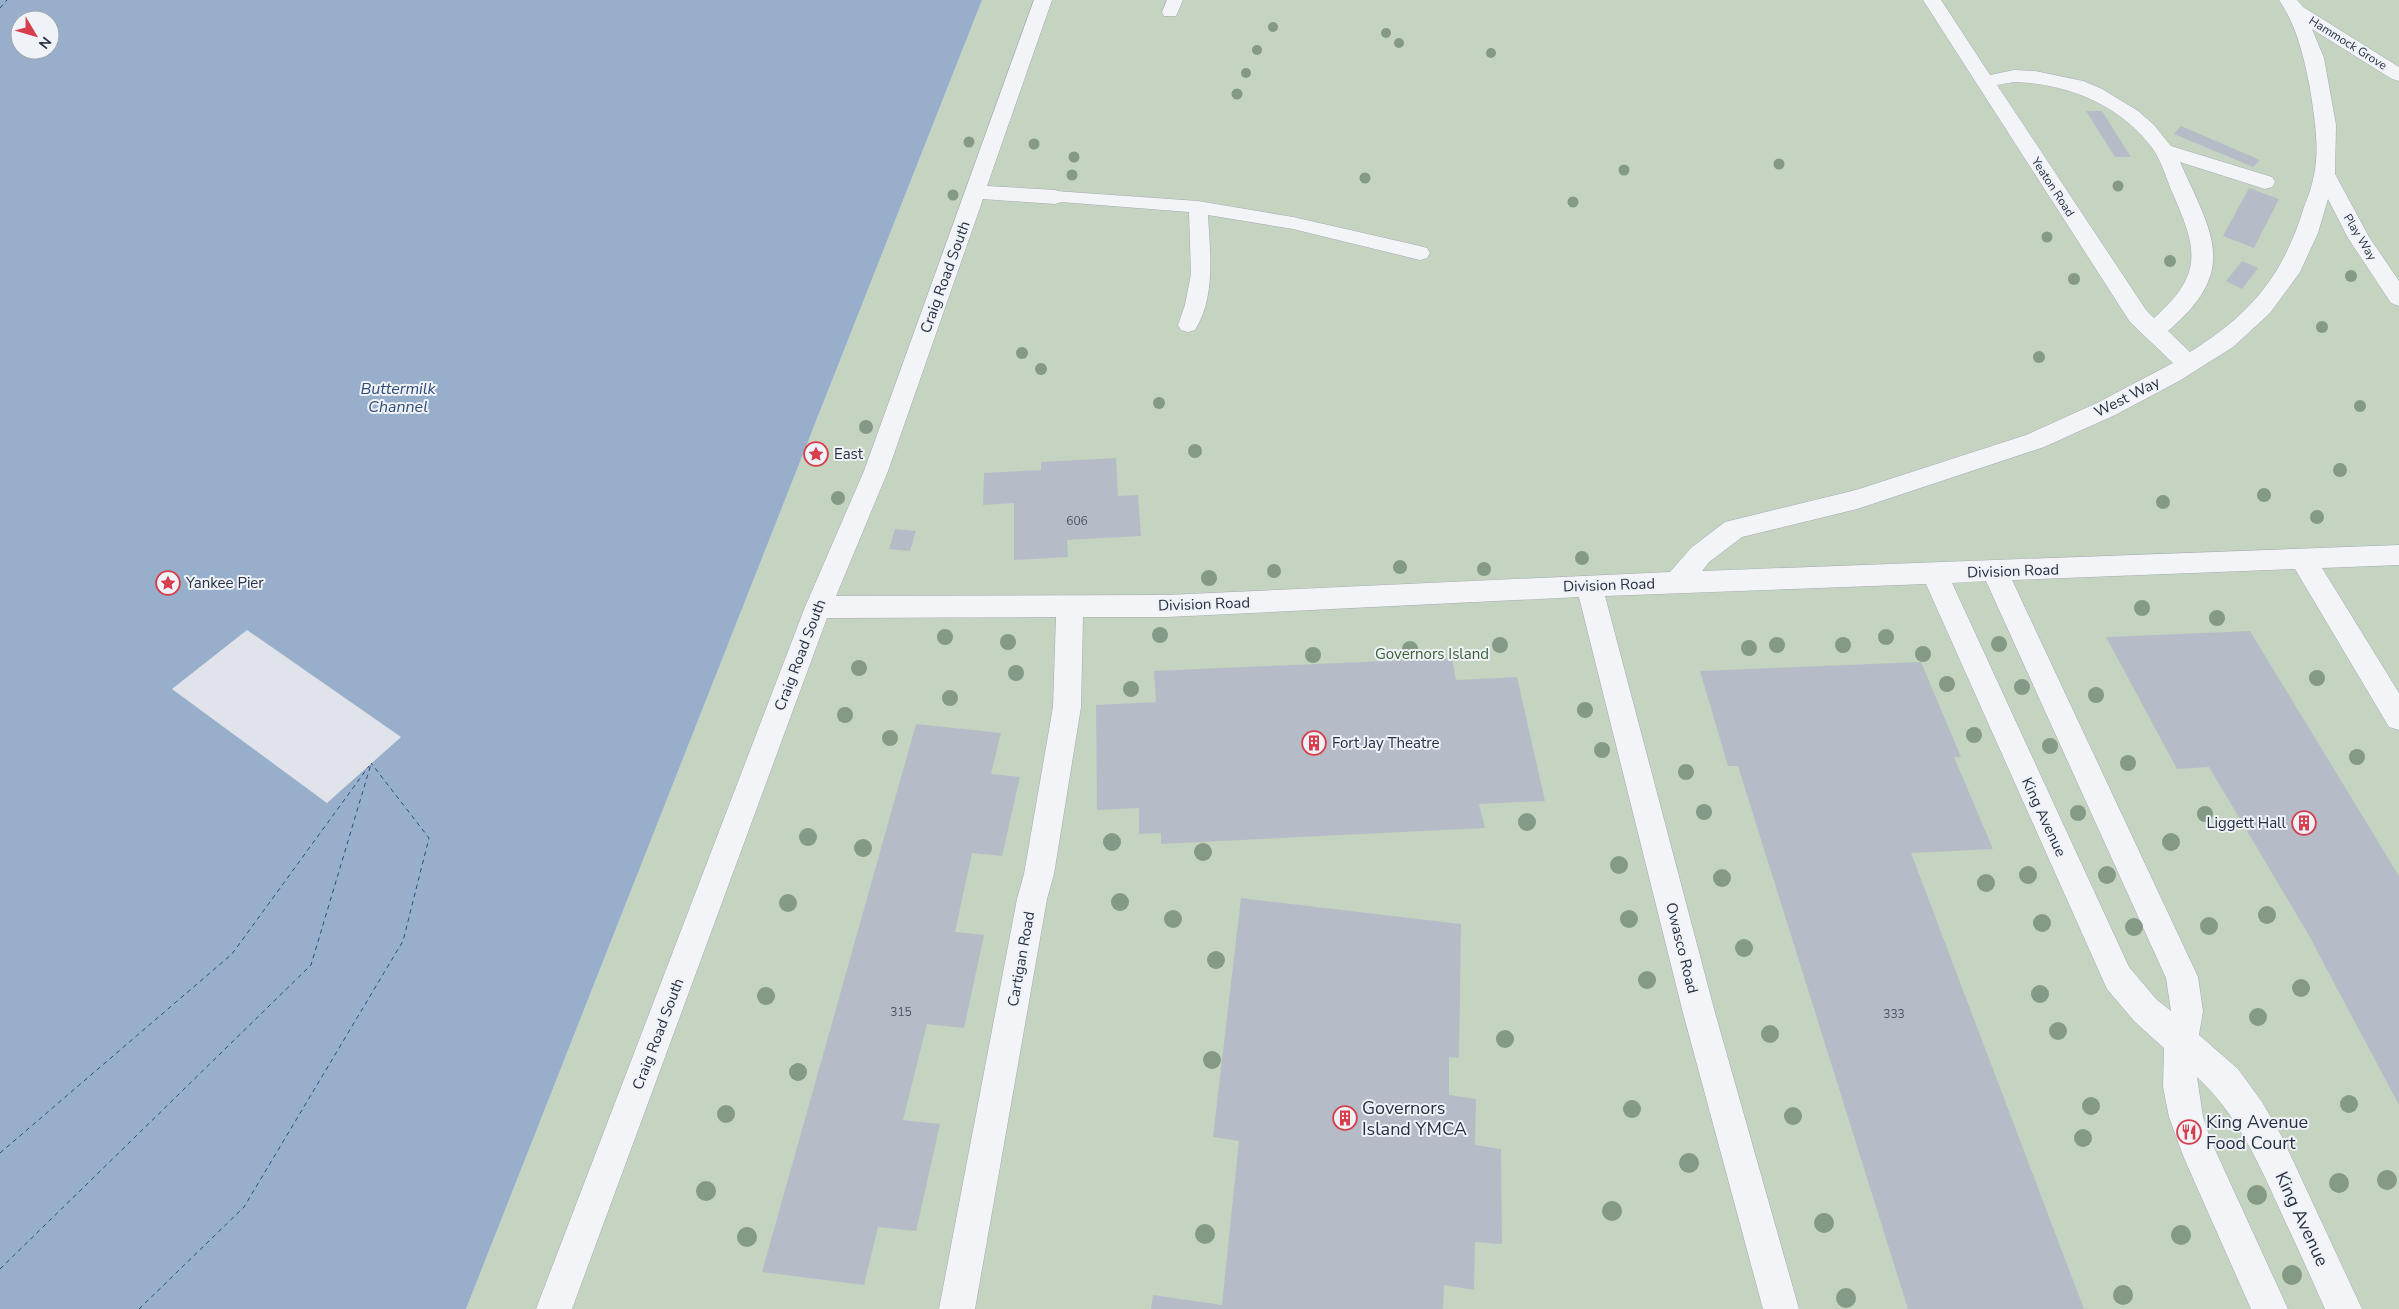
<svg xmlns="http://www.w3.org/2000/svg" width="2399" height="1309" viewBox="0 0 2399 1309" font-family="'Nunito Sans',sans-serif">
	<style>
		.green { fill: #c4d4c0 }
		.water { fill: #98afcc; fill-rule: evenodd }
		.pier { fill: #e0e3ea }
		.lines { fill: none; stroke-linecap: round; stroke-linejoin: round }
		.ferry { stroke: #2f4c79; stroke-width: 1; stroke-dasharray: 4.5 4; stroke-linecap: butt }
		.building { fill: #b6bcc7 }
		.lane-casing { stroke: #a5aab4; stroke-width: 1 }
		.street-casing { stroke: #a5aab4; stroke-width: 1 }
		.lane { fill: #f3f4f8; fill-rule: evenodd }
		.street { fill: #f3f4f8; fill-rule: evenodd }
		.tree { fill: #849a86 }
		.labels { text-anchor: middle; stroke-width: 4; stroke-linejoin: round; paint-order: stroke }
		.far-street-label { font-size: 12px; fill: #273042; stroke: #eff2f7 }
		.number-label { font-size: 12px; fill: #4b5363 }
		.street-label { font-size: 15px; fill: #273042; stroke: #eff2f7 }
		.poi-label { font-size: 15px; fill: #273042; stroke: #eff2f7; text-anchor: start }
		.park-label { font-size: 15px; fill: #395f34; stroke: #eff2f7 }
		.water-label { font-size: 16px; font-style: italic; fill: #2f4c79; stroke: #eff2f7 }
		.near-poi-label { font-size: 18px; fill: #273042; stroke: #eff2f7; text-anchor: start }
		.near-street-label { font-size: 18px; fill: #273042; stroke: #eff2f7 }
	</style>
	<rect width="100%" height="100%" fill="#e0e3ea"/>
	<path class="green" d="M982 0H2399V1309H466Z"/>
	<path class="water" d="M0 0H982L466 1309H0ZM20 20H50V50H20Z"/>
	<path class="pier" d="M247 630 401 737 327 803 172 689Z"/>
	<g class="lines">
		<path class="ferry" d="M0 8 7 0
			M0 1153 232 954 369 766
			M0 1269 311 965 371 764
			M139 1309 244 1207 403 941 429 838 371 763"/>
	</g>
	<path class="building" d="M2086 111H2102L2131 157H2115Z
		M2181 126 2260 160 2253 167 2174 134Z
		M2249 188 2279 199 2254 248 2223 236Z
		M2242 261 2258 268 2242 289 2226 281Z
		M1116 458 1118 496 1138 495 1141 536 1067 540 1068 557 1014 560V503L983 505 984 473 1041 470V462Z
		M895 529 916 531 910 551 889 549Z
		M2250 631 2399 876V1105L2307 932 2209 767 2177 769 2106 637Z
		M1452 658 1456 680 1517 677 1545 801 1479 804 1485 828 1161 844V833L1139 834V808L1097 810 1096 705 1156 702 1154 671Z
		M1921 662 1961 757H1954L1993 849 1911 853 2084 1309H1908L1738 766H1728L1700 671Z
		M916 724 1001 733 991 774 1020 777 1002 856 972 853 962 899 955 932 984 935 964 1028 927 1024 903 1120 940 1124 916 1231 878 1227 864 1285 762 1272Z
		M1241 898 1461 924 1459 1058 1449 1057V1095L1476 1099 1475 1145 1501 1149 1502 1244 1475 1242 1474 1290 1444 1285 1443 1309H1151L1153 1295 1222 1305 1239 1141 1213 1137Z"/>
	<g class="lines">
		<g class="lane-casing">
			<path id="lane" d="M1167 0H1183L1176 16H1164L1162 12Z
				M1055 191 1198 201 1293 217 1420 246 1427 248 1430 253 1427 258 1420 260 1293 229 1208 215C1210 253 1216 296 1195 330L1188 332 1181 330 1178 325 1185 305 1191 274 1189 212 1048 201 1045 197 1048 193Z"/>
		</g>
		<g class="street-casing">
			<path id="street" d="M1034 0H1052L987 186 1055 190 1062 192 1066 197 1062 202 1055 204 983 199 888 471 836 596 1167 595 1670 572 1691 548 1725 522 1856 490 2026 435 2097 403 2173 363 2130 322 1923 0H1941L1990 75 2014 70 2035 71 2083 81 2102 89 2138 111 2154 125 2171 146 2272 177 2275 182 2272 187 2265 189 2180 162C2212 234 2240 270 2168 331L2190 352C2251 314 2283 276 2304 207 2308 197 2312 186 2314 175 2320 147 2314 116 2310 88 2304 58 2297 26 2279 0H2297L2303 7 2399 67V81L2392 79 2312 29 2324 58 2336 125 2335 174 2369 237 2399 281V306L2391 303 2348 238 2328 199 2318 233 2300 272 2270 313 2233 347 2179 381 2115 415 2044 447 1857 509 1742 537 1709 562 1702 571 2399 545V565L2322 568 2399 693V730L2389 727 2295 569 2012 580 2198 977 2203 1011 2199 1035 2238 1069 2262 1102 2282 1137 2362 1309H2325C2310 1275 2295 1242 2279 1208 2258 1161 2236 1113 2197 1077L2203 1117 2211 1141 2288 1309H2251L2184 1158 2169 1117 2163 1087 2164 1048 2135 1022 2107 989 1926 584 1605 596 1714 1009 1799 1309H1763L1682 1009 1579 597 1167 617H1083L1081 707 1054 874 1047 899 975 1309H939L1017 899 1024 874 1053 707 1056 617 827 618 572 1309H536L805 607 864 471ZM2014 82C2067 83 2121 105 2153 149 2162 162 2166 179 2173 194 2197 249 2204 274 2154 318L2146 310 1997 85ZM1986 581 2166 978 2171 1011 2157 1000 2129 967 1952 583Z"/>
		</g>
		<use href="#lane" class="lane"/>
		<use href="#street" class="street"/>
	</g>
	<g class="tree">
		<circle cx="1273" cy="27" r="5"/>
		<circle cx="1386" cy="33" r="5"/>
		<circle cx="1399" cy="43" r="5"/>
		<circle cx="1257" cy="50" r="5"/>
		<circle cx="1491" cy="53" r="5"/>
		<circle cx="1246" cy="73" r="5"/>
		<circle cx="1237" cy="94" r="5.5"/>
		<circle cx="969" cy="142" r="5.5"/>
		<circle cx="1034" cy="144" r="5.5"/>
		<circle cx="1074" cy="157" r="5.5"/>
		<circle cx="1779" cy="164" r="5.5"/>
		<circle cx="1624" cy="170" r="5.5"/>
		<circle cx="1072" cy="175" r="5.5"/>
		<circle cx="1365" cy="178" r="5.5"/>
		<circle cx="2118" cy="186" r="5.5"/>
		<circle cx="953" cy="195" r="5.5"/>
		<circle cx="1573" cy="202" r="5.5"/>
		<circle cx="2047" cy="237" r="5.5"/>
		<circle cx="2170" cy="261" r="6"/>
		<circle cx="2351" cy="276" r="6"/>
		<circle cx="2074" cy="279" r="6"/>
		<circle cx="2322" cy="327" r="6"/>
		<circle cx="1022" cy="353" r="6"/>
		<circle cx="2039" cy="357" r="6"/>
		<circle cx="1041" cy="369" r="6"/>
		<circle cx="1159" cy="403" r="6"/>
		<circle cx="2360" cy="406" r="6"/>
		<circle cx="866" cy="427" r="7"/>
		<circle cx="1195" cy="451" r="7"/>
		<circle cx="2340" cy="470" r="7"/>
		<circle cx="2264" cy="495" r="7"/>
		<circle cx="838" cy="498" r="7"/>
		<circle cx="2163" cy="502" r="7"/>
		<circle cx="2317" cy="517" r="7"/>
		<circle cx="1582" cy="558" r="7"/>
		<circle cx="1400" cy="567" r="7"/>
		<circle cx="1484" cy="569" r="7"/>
		<circle cx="1274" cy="571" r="7"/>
		<circle cx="1209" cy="578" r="8"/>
		<circle cx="2142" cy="608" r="8"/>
		<circle cx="2217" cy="618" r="8"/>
		<circle cx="1160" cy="635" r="8"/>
		<circle cx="945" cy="637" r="8"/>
		<circle cx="1886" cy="637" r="8"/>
		<circle cx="1008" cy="642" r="8"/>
		<circle cx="1999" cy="644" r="8"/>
		<circle cx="1500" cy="645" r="8"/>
		<circle cx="1777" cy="645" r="8"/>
		<circle cx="1843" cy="645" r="8"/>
		<circle cx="1749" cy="648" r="8"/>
		<circle cx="1410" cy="649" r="8"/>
		<circle cx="1923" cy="654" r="8"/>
		<circle cx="1313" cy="655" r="8"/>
		<circle cx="859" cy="668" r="8"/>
		<circle cx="1016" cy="673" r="8"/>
		<circle cx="2317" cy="678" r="8"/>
		<circle cx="1947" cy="684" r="8"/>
		<circle cx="2022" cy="687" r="8"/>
		<circle cx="1131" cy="689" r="8"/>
		<circle cx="2096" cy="695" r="8"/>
		<circle cx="950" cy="698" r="8"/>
		<circle cx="1585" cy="710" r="8"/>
		<circle cx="845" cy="715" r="8"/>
		<circle cx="1974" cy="735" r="8"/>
		<circle cx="890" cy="738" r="8"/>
		<circle cx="2050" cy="746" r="8"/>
		<circle cx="1602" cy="750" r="8"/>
		<circle cx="2357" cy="757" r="8"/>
		<circle cx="2128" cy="763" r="8"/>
		<circle cx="1686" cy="772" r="8"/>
		<circle cx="1704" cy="812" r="8"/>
		<circle cx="2078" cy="813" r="8"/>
		<circle cx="2205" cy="814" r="8"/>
		<circle cx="1527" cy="822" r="9"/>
		<circle cx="808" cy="837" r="9"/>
		<circle cx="1112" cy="842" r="9"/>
		<circle cx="2171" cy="842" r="9"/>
		<circle cx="863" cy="848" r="9"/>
		<circle cx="1203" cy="852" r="9"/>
		<circle cx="1619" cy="865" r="9"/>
		<circle cx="2028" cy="875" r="9"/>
		<circle cx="2107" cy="875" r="9"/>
		<circle cx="1722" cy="878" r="9"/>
		<circle cx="1986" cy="883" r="9"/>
		<circle cx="1120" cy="902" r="9"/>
		<circle cx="788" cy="903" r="9"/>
		<circle cx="2267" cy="915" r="9"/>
		<circle cx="1173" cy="919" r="9"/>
		<circle cx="1629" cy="919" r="9"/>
		<circle cx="2042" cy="923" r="9"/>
		<circle cx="2209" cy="926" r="9"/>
		<circle cx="2134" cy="927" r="9"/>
		<circle cx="1744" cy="948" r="9"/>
		<circle cx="1216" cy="960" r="9"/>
		<circle cx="1647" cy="980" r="9"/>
		<circle cx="2301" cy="988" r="9"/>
		<circle cx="2040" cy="994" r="9"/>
		<circle cx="766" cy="996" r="9"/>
		<circle cx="2258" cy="1017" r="9"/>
		<circle cx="2058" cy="1031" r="9"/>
		<circle cx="1770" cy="1034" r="9"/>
		<circle cx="1505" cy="1039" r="9"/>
		<circle cx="1212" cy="1060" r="9"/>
		<circle cx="798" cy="1072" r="9"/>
		<circle cx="2349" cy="1104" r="9"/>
		<circle cx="2091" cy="1106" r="9"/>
		<circle cx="1632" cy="1109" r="9"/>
		<circle cx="726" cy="1114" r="9"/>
		<circle cx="1793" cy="1116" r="9"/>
		<circle cx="2083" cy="1138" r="9"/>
		<circle cx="1689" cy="1163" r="10"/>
		<circle cx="2387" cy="1180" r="10"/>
		<circle cx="2339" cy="1183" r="10"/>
		<circle cx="706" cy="1191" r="10"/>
		<circle cx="2257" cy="1195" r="10"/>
		<circle cx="1612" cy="1211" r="10"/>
		<circle cx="1824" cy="1223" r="10"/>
		<circle cx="1205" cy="1234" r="10"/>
		<circle cx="2181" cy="1235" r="10"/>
		<circle cx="747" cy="1237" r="10"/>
		<circle cx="2292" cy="1275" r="10"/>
		<circle cx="2123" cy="1295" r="10"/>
		<circle cx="1846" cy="1298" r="10"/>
	</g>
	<defs>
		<g id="sight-ring" transform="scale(1.25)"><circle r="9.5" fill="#eff2f7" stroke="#d73d4b" stroke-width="1.5"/><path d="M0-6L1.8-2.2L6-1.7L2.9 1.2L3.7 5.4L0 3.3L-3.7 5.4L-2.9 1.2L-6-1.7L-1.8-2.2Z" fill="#d73d4b"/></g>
		<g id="building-ring" transform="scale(1.25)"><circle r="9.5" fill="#eff2f7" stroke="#d73d4b" stroke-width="1.5"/><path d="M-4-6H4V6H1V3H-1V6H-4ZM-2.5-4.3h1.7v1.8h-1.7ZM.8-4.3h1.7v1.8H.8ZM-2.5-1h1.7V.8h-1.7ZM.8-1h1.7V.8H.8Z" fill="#d73d4b"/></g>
		<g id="restaurant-ring" transform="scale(1.25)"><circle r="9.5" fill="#eff2f7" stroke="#d73d4b" stroke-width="1.5"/><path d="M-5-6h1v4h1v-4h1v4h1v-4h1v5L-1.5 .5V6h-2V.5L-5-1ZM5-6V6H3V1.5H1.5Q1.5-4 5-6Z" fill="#d73d4b"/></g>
	</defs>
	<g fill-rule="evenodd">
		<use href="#sight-ring" x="816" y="454"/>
		<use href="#sight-ring" x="168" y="583"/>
		<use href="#building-ring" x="1314" y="743"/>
		<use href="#building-ring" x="2304" y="823"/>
		<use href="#building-ring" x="1345" y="1118"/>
		<use href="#restaurant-ring" x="2189" y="1132"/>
	</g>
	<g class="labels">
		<g class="far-street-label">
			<text transform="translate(2348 43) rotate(32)" y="4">Hammock Grove</text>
			<text transform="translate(2053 187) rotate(57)" y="4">Yeaton Road</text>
			<text transform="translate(2360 237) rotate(59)" y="4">Play Way</text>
		</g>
		<g class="number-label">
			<text x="1077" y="525">606</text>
			<text x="901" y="1016">315</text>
			<text x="1894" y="1018">333</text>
		</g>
		<g class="street-label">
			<text transform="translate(945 277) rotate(-70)" y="5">Craig Road South</text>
			<text transform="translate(2127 397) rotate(-27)" y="5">West Way</text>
			<text transform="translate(2013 571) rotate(-2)" y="5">Division Road</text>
			<text transform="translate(1609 585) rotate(-2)" y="5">Division Road</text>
			<text transform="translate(1204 604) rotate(-2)" y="5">Division Road</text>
			<text transform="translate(800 655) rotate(-69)" y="5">Craig Road South</text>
			<text transform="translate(2044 817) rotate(65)" y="5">King Avenue</text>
			<text transform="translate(1682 948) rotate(76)" y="5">Owasco Road</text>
			<text transform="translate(1021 959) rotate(-80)" y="5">Cartigan Road</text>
			<text transform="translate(658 1034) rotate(-69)" y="5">Craig Road South</text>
		</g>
		<g class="poi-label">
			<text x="834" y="459">East</text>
			<text x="186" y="588">Yankee Pier</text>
			<text x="1332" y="748">Fort Jay Theatre</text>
			<text x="2286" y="828" text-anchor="end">Liggett Hall</text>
		</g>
		<g class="park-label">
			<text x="1432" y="659">Governors Island</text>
		</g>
		<g class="water-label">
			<text x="398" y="394">Buttermilk<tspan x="398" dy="18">Channel</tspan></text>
		</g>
		<g class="near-poi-label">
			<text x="1362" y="1114">Governors<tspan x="1362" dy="21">Island YMCA</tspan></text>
			<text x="2206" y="1128">King Avenue<tspan x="2206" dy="21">Food Court</tspan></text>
		</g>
		<g class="near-street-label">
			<text transform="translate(2302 1219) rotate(65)" y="6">King Avenue</text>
		</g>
	</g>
	<g transform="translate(35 35) rotate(128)"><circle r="24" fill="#eff2f7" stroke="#9fa4af"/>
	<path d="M0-4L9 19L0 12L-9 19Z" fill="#d73d4b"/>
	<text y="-8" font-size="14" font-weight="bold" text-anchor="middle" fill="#273042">N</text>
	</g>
</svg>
